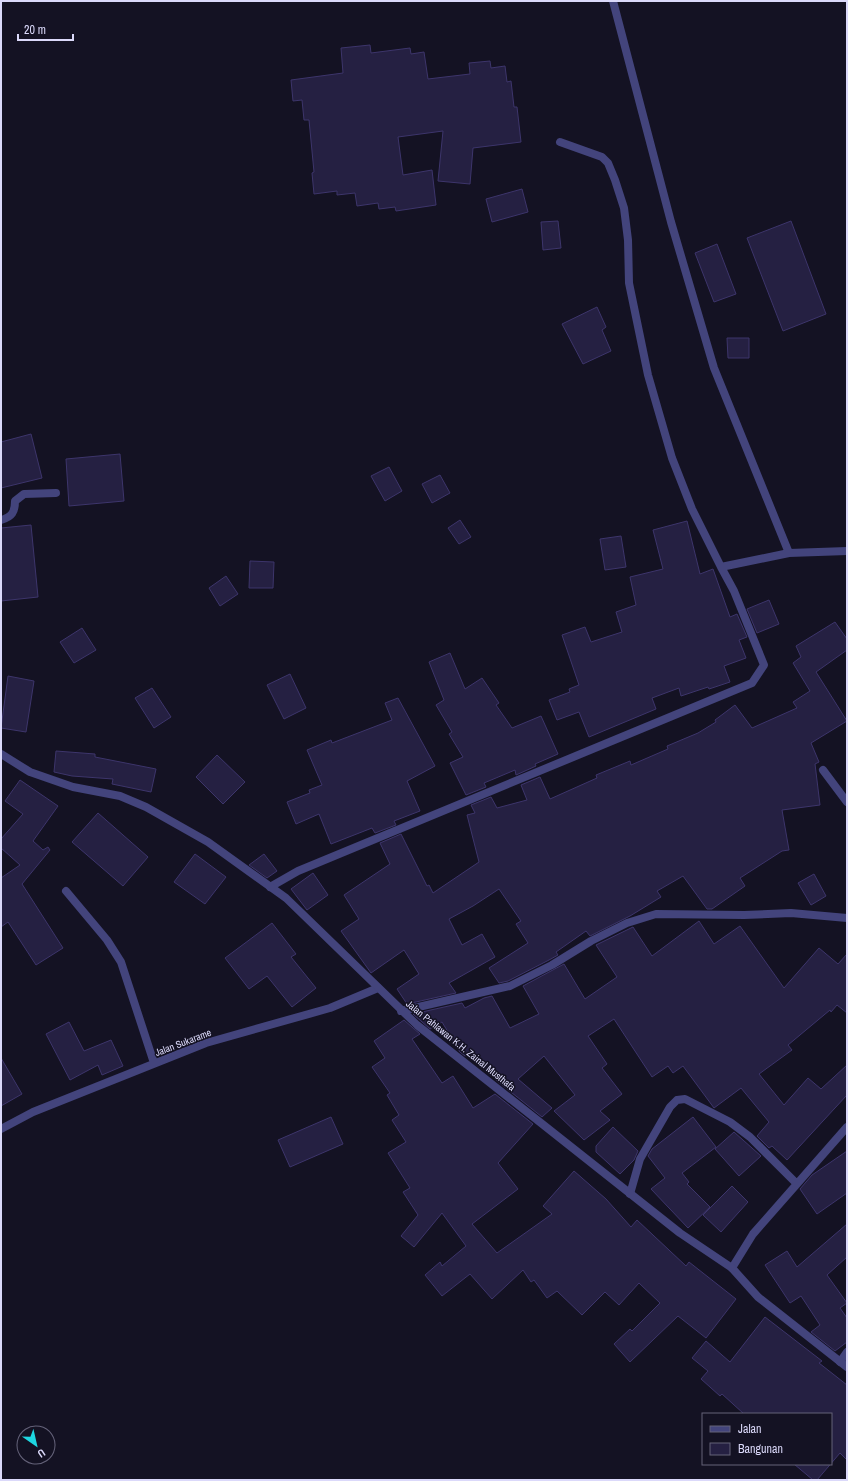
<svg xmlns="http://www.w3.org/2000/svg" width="848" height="1481" viewBox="0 0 848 1481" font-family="'Archivo Narrow',sans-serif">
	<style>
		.building { fill: #252042; stroke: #3d356b }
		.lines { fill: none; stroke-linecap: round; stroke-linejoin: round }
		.minor { stroke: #43447c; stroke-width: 8 }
		.tertiary { stroke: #43447c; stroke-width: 8 }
		.labels { text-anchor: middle; stroke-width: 3; stroke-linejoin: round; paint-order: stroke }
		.street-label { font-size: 10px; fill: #dbd9fa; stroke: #141223 }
	</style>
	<rect width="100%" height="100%" fill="#141223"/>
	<path class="building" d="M370 45 371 53 410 48 411 54 424 52 428 79 470 74 469 63 490 61 491 68 505 66 507 82 511 81 514 107H517L521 142 473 148 470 184 438 181 443 131 398 137 403 175 432 170 436 205 396 211 395 207 379 209 378 203 357 206 355 193 337 195V191L314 194 312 173 314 172 309 120H304L302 100 293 101 291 80 343 73 341 48Z
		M522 189 528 212 492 222 486 199Z
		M558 221 561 248 543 250 541 222Z
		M791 221 826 314 783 331 747 238Z
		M717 244 736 294 714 302 695 253Z
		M597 307 606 327 602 330 611 351 583 364 562 324Z
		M727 338H749V358H728Z
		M31 434 42 478 1 488V442Z
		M120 454 124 501 69 506 66 459Z
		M389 467 402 491 385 501 371 476Z
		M440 475 450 493 432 503 422 484Z
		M460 520 471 537 459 544 448 528Z
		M687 521 700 574 713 569 730 617 737 614 747 637 739 640 746 658 724 666 730 682 709 689 708 687 681 696 679 688 652 698 656 709 589 737 579 712 557 720 549 700 570 692 569 689 579 685 562 635 585 627 591 642 622 632 616 612 636 605 630 577 663 569 653 530Z
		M31 525 38 597 1 601V528Z
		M621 536 626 567 605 570 600 539Z
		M250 561 274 562 273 588H249Z
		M226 576 238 594 220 606 209 588Z
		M769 600 779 624 757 633 747 609Z
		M835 622 847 639V650L816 672 847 721 811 743 819 762 815 764 820 805 782 810 789 850 782 851 740 878 745 886 712 909H707L683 876 657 891 661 897 630 916 590 936 586 931 556 952 558 955 549 960 508 981 499 983 489 968 528 943 516 924 521 921 499 889 473 906 449 919 462 945 482 934 495 957 449 983 456 993 407 1004 397 989 419 974 404 950 371 973 341 931 359 919 344 895 390 864 380 843 401 834 427 886 429 885 433 893 479 862 467 815 475 813 471 805 491 797 497 808 527 800 521 785 540 777 550 799 597 778 596 775 630 761 631 765 668 749 667 746 698 733 716 722 715 720 735 705 752 728 797 708 793 702 810 691 793 663 801 657 796 646Z
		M82 628 96 650 74 663 60 642Z
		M450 653 465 689 482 678 499 703 496 705 512 728 541 716 558 754 535 764 536 766 516 775 515 770 484 783 486 787 466 795 450 763 463 757 449 734 452 732 436 705 444 700 429 662Z
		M290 674 306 708 284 719 267 685Z
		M8 676 34 681 26 732 1 728Z
		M152 688 171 717 154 728 135 698Z
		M398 698 435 766 407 781 420 811 394 821 396 825 375 833 372 828 331 844 319 814 296 824 287 802 310 793 309 790 322 785 307 750 331 740 332 743 392 720 385 703Z
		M56 751 95 754V757L156 769 151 792 112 784 113 779 72 776 54 772Z
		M217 755 245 782 223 804 196 777Z
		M20 780 58 806 33 841 43 850 48 847 50 850 22 884 63 948 36 965 8 922 1 927V878L20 865 1 848V839L23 814 5 801Z
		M98 813 148 857 123 886 72 842Z
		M195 854 226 877 205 904 174 882Z
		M264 854 277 871 267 878 249 865Z
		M313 873 328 895 307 910 291 889Z
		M814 874 826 896 811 905 798 883Z
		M699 921 714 944 740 926 784 988 819 948 838 964 847 954V1013L837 1005 831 1012 830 1010 788 1045 792 1050 759 1074 784 1105 808 1078 821 1089 847 1065V1095L787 1160 772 1146 769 1148 757 1136 769 1122 741 1088 714 1108 683 1066 673 1073 668 1066 652 1077 614 1019 588 1036 607 1064 602 1068 622 1094 600 1111 610 1120 584 1140 554 1111 575 1095 544 1056 518 1079 552 1108 542 1117 496 1080 470 1053 465 1056 460 1052 442 1022 430 1029 413 1014 462 1003 465 1008 484 998 492 996 510 1028 539 1014 523 986 564 964 585 999 617 977 596 945 633 927 652 956Z
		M272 923 296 954 291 957 316 988 292 1007 267 976 249 989 225 958Z
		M404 1020 420 1034 412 1039 442 1083 453 1076 473 1108 495 1094 533 1124 498 1163 518 1189 472 1224 497 1253 552 1214 543 1206 574 1171 606 1199 631 1227 637 1220 686 1266 689 1262 736 1299 706 1338 678 1316 630 1362 614 1344 630 1329 632 1331 660 1303 639 1283 619 1305 605 1292 582 1315 557 1291 547 1298 534 1280 531 1282 523 1270 492 1299 470 1274 442 1296 425 1275 440 1262 442 1266 466 1246 442 1213 414 1247 401 1236 418 1215 403 1192 410 1188 388 1153 406 1142 392 1120 399 1115 387 1095 390 1093 372 1067 385 1058 374 1041Z
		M69 1022 84 1051 111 1040 123 1066 102 1075 98 1065 70 1080 46 1034Z
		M1 1058 22 1094 1 1106Z
		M331 1117 343 1144 290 1167 278 1140Z
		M693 1117 716 1147 682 1173 689 1182 687 1184 710 1207 688 1228 651 1189 665 1178 648 1156 652 1149Z
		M613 1127 638 1151 634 1160 620 1174 596 1152V1146Z
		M734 1132 761 1156 739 1176 715 1149Z
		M847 1151V1193L817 1214 800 1189 812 1175Z
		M732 1186 748 1202 721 1232 703 1215Z
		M847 1224V1257L827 1275 847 1303 840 1308 847 1318V1342L835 1351 811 1332 820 1325 801 1296 790 1303 765 1265 787 1251 797 1267Z
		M765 1317 822 1361 819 1363 847 1385V1460L840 1453 817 1480H813L794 1464H831V1414H744L722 1394 720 1396 701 1379 708 1371 692 1358 706 1341 730 1362Z"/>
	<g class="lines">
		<path class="minor" d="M560 142 602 157 608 163 615 180 624 208 628 240 629 283 648 375 672 458 692 509 721 567
			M1 520C12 517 15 512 15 501L24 494 56 493
			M789 553 847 551
			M823 770 847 802
			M270 887 298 871 752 683 764 665 734 591 721 567 789 553 714 368 671 222 613 1
			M66 891 107 940 121 962 154 1063
			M401 1011 510 986 552 965 591 941 627 923 656 914 744 915 791 913 847 918
			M1 1129 33 1112 206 1043 330 1008 378 988
			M630 1194 640 1159 670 1107 677 1100 685 1099 730 1122 750 1137 797 1184
			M732 1268 753 1234 847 1127
			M840 1362 847 1352"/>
		<path class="tertiary" d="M1 754 30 772 73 787 120 796 146 807 208 842 286 898 417 1025 680 1233 732 1268 758 1297 847 1367"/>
	</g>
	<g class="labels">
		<g class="street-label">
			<text transform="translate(183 1042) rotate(-21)" y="4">Jalan Sukarame</text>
			<text transform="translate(461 1045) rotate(39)" y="4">Jalan Pahlawan K.H. Zainal Musthafa</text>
		</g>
	</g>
	<rect width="848" height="1481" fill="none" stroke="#dbd9fa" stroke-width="4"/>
	<rect x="702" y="1413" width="130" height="52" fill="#141223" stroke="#646279"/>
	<rect x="710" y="1426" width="20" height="6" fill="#43447c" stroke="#646279"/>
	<text x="738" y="1433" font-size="12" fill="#dbd9fa">Jalan</text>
	<rect x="710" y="1443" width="20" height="12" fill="#252042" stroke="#646279"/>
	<text x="738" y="1453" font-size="12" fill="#dbd9fa">Bangunan</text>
	<g transform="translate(36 1445) rotate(146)"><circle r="19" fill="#141223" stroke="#646279"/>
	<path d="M0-3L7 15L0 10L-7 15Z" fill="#1ed7e1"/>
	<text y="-6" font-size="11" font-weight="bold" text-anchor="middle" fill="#dbd9fa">U</text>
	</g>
	<path d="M18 34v6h55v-6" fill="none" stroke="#dbd9fa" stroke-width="2"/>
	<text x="24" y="34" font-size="12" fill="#dbd9fa" stroke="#141223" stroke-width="3" paint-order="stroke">20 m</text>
</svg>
